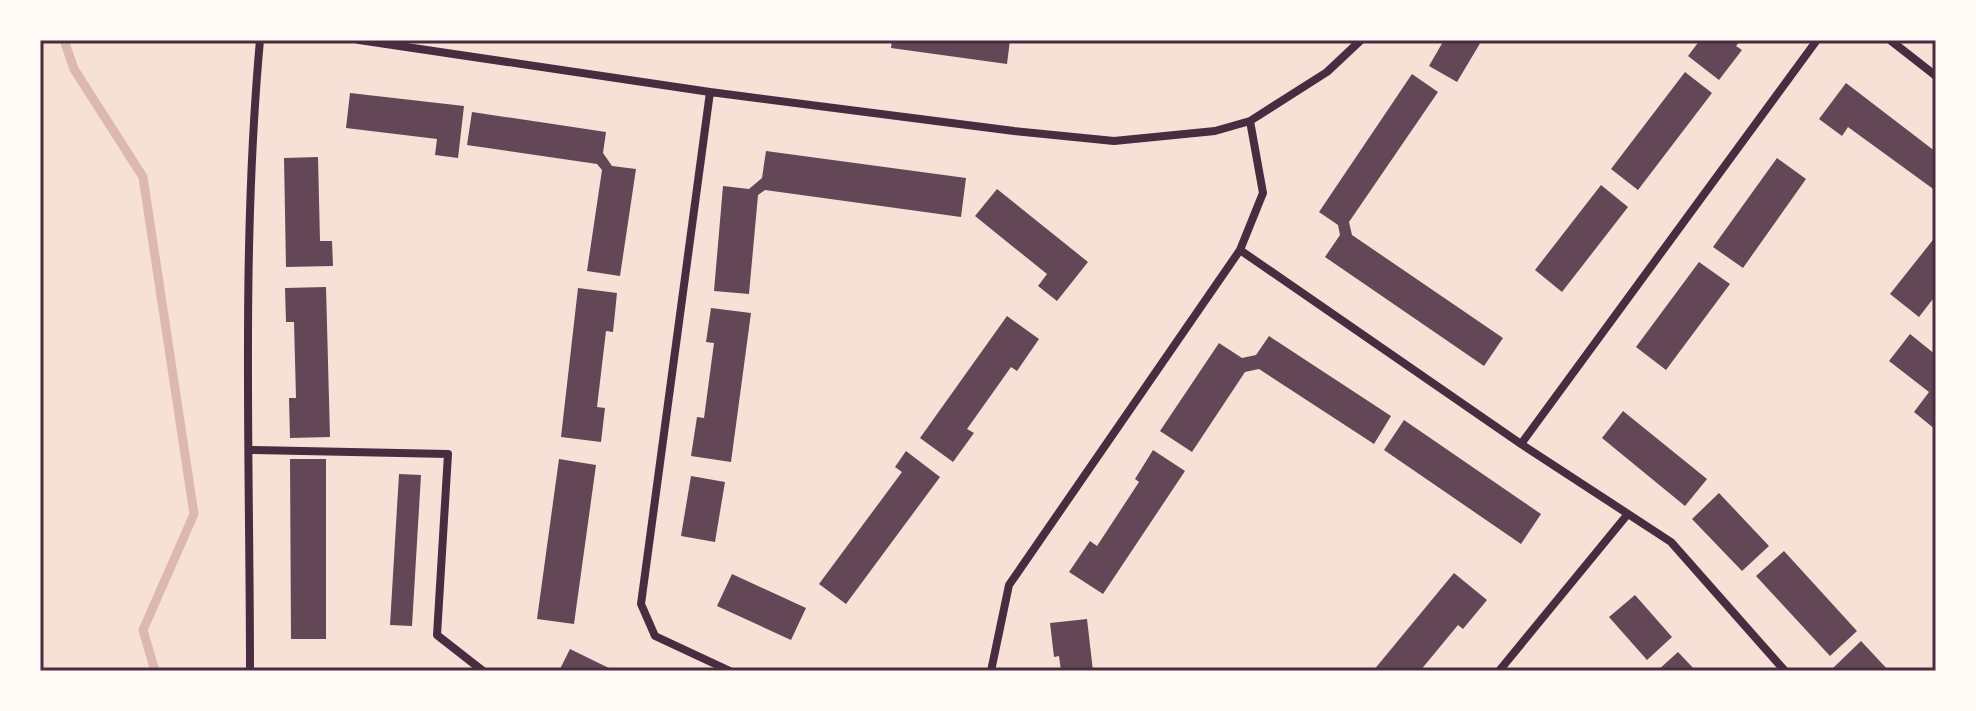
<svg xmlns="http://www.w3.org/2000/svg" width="1976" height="711" viewBox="0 0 1976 711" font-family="'Alegreya Sans',sans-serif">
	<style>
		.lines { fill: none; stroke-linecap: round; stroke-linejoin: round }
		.stream { stroke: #dcb8b0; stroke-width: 9 }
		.building { fill: #644757 }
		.minor { stroke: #4a2c40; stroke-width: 8 }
		.neatline { fill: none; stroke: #4a2c40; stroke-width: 3 }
	</style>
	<rect width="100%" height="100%" fill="#f7e1d7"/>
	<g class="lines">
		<path class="stream" d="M64 40 74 69 143 177 194 514 143 630 155 671"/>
	</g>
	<path class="building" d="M892 40H1010L1007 64 891 48Z
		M1444 40H1482L1457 82 1429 66Z
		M1700 40H1741L1736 46 1742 50 1719 80 1688 56Z
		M1685 72 1712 93 1638 190 1611 169Z
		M1412 74 1438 92 1349 222 1352 235 1503 338 1484 366 1325 257 1340 235 1338 225 1319 212Z
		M1846 83 1936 152V191L1848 127 1842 136 1819 119Z
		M350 93 464 106 458 158 435 155 437 139 346 128Z
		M472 112 606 132 603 153 612 166 636 169 620 276 587 271 602 170 597 164 467 145Z
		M766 151 966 178 961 217 765 190 758 195 749 294 714 291 723 186 749 189 762 178Z
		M318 157 320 241H332L333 266 286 267 284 158Z
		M1777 158 1806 179 1743 268 1713 247Z
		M1601 185 1628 207 1562 292 1535 270Z
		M997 189 1088 262 1057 301 1038 286 1047 274 975 216Z
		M1936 236V295L1919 317 1890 294Z
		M1699 262 1730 284 1666 370 1636 347Z
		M326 287 330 437 290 438 289 398H296L294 322H286L285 288Z
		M578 288 617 293 613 332 606 331 597 407 605 408 601 442 561 437Z
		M711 308 751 313 731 462 691 456 697 417 704 418 714 343 706 342Z
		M1007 316 1039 339 1017 371 1011 367 967 429 974 433 953 462 920 438Z
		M1910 334 1936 355V430L1914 412 1929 392 1889 361Z
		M1269 336 1391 416 1374 444 1259 369 1245 372 1192 452 1160 431 1219 343 1242 358 1256 355Z
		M1623 411 1707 479 1685 506 1602 438Z
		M1404 420 1541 514 1521 544 1384 450Z
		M1153 450 1185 471 1103 594 1069 572 1090 541 1097 546 1139 482 1135 479Z
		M906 451 940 477 846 604 819 584 902 472 895 467Z
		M290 459H326V639H291Z
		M559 459 596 465 574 624 537 619Z
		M399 474 421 475 412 626 390 625Z
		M691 476 725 482 715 542 681 536Z
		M1719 493 1769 546 1742 571 1692 519Z
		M1784 551 1857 631 1830 656 1756 576Z
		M1454 573 1487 600 1463 629 1458 625 1420 671H1373Z
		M732 574 806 608 791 640 717 606Z
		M1635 595 1672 637 1647 660 1609 617Z
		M1087 619 1093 671H1061L1059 656 1054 657 1050 623Z
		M1861 641 1889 671H1834L1832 669Z
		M570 649 615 671H559Z
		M1678 652 1696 671H1657Z"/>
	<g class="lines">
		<path class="minor" d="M359 40 710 92 1014 131 1114 141 1215 131 1250 121 1327 72 1361 40
			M1890 40 1936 76
			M710 92 641 604 655 636 730 671
			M1240 250 1521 444 1671 542 1785 671
			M1521 444 1817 40
			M250 450 448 454 437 635 483 671
			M250 671C250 461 241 250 260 40
			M991 671 1009 585 1240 250 1263 193 1250 121
			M1499 671 1627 515"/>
	</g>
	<rect width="1976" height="711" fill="none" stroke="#fffaf5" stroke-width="84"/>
	<rect x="42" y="42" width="1892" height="627" class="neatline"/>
</svg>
